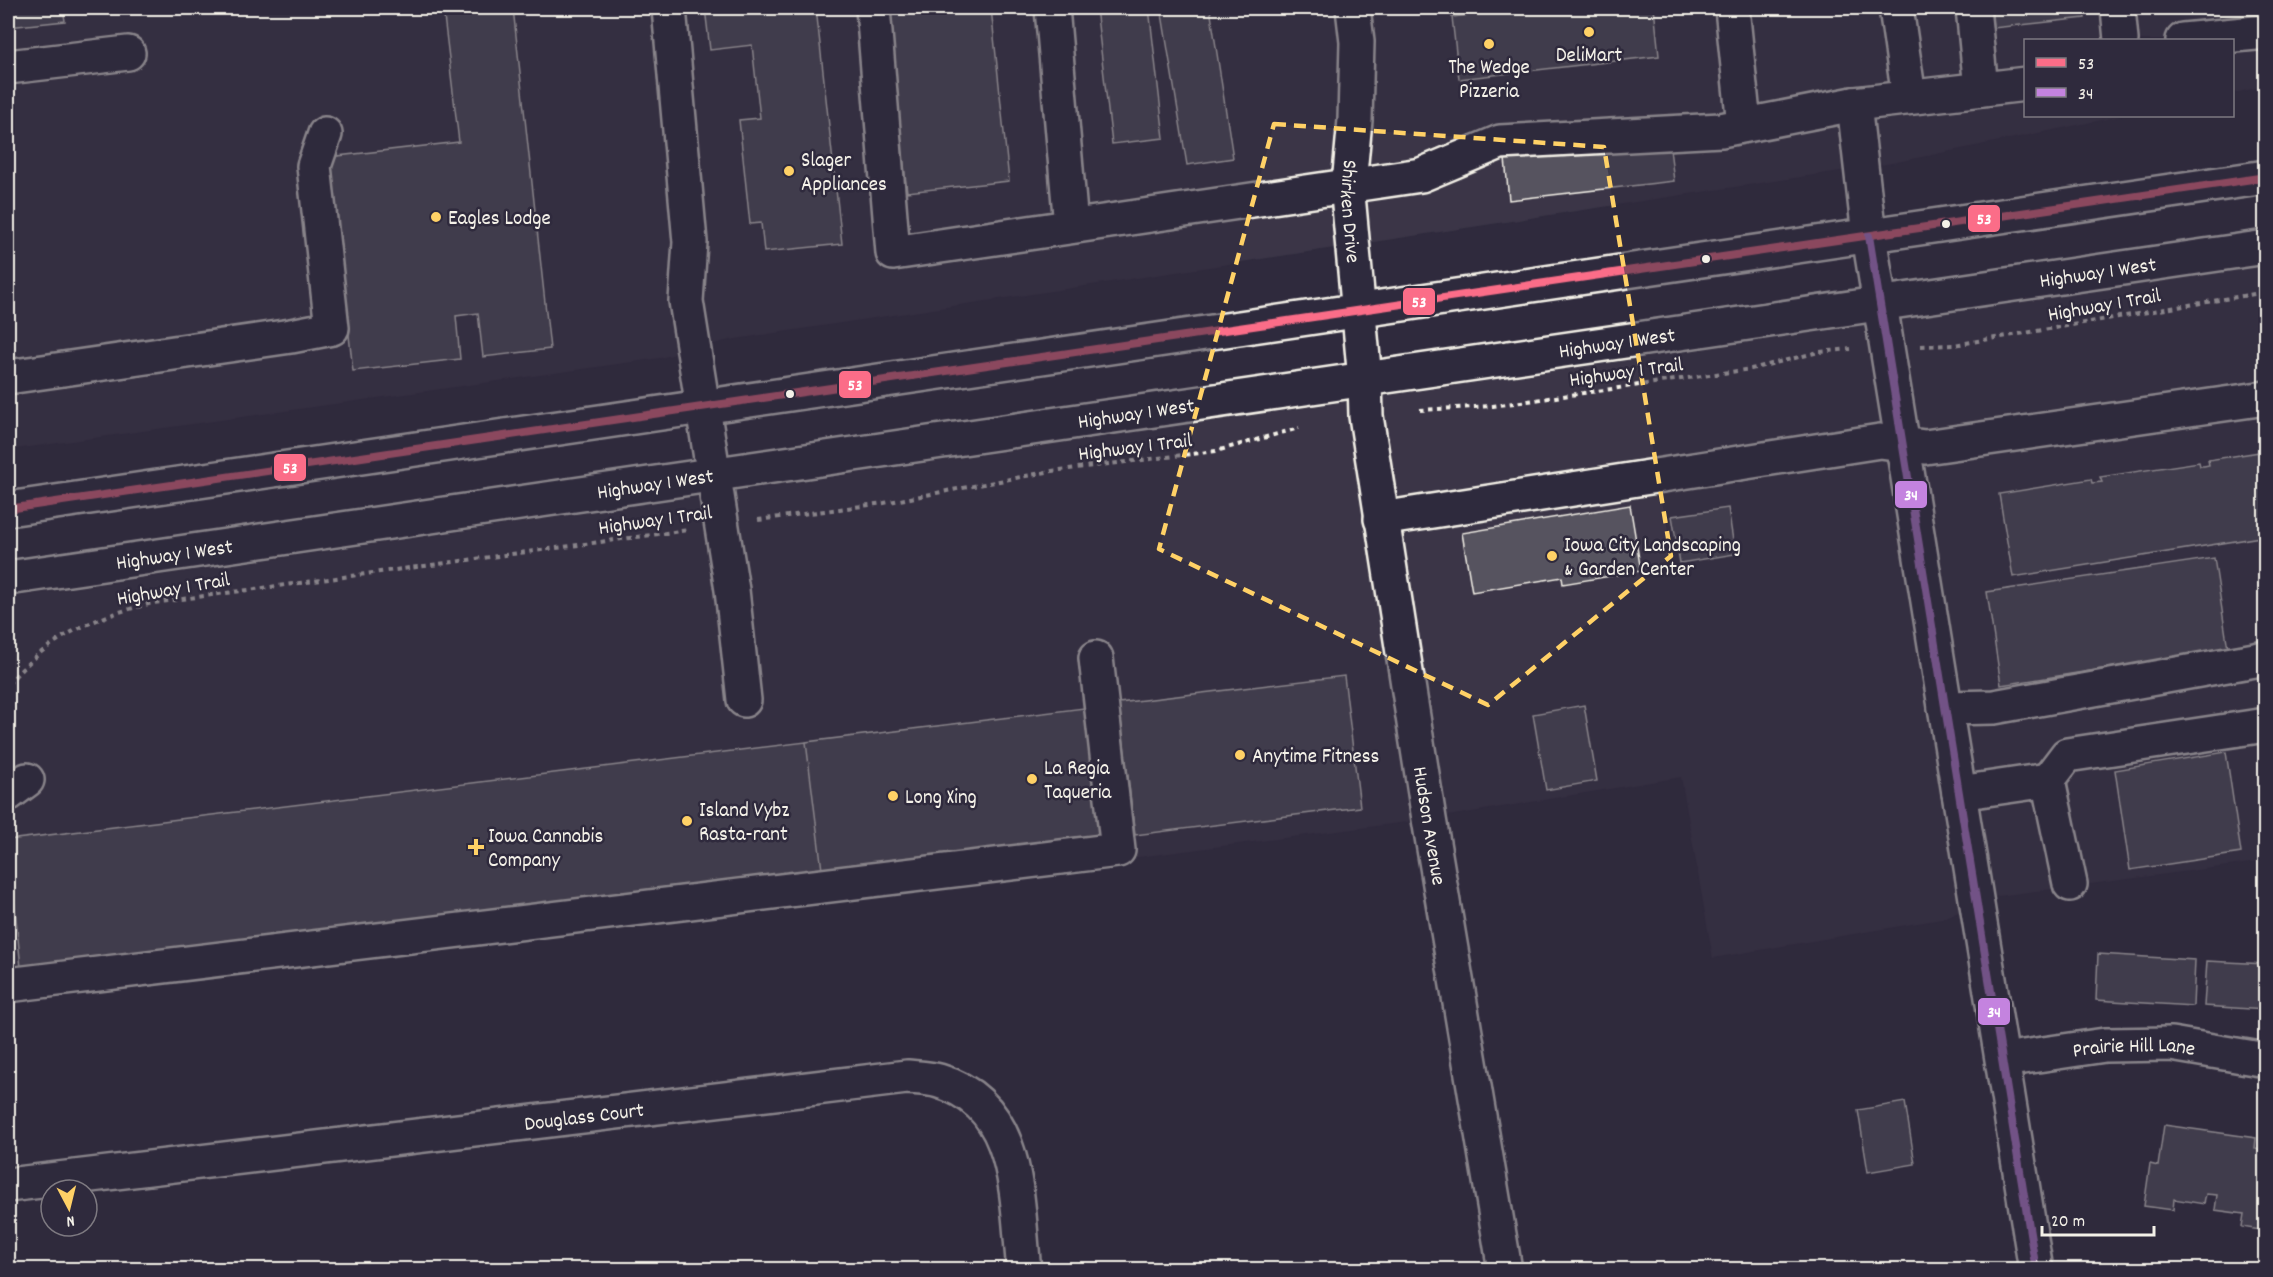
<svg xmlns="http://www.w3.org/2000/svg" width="2273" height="1277" viewBox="0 0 2273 1277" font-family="Dekko,sans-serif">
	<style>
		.built { fill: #3b3647 }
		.building { fill: #56525f; stroke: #f4f1e8; stroke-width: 1.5 }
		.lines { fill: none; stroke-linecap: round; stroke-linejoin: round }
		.minor-casing { stroke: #f4f1e8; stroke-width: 38 }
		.major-casing { stroke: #f4f1e8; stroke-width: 38 }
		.path { stroke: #f4f1e8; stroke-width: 4; stroke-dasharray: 4.5 4.5; stroke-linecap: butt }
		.minor { stroke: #2f2a3d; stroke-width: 33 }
		.major { stroke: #2f2a3d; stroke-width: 33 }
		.bus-1-casing { stroke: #2f2a3d; stroke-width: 12 }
		.bus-2-casing { stroke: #2f2a3d; stroke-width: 12 }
		.bus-1 { stroke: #fb6d88; stroke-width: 8 }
		.bus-2 { stroke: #c483df; stroke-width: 8 }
		.marked { fill: none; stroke: #ffd166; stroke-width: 4.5; stroke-dasharray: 12 8; stroke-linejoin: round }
		.poi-dot { fill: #ffd166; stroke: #2f2a3d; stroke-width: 2 }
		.bus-dot { fill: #f4f1e8; stroke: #2f2a3d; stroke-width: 2 }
		.labels { text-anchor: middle; stroke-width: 5; stroke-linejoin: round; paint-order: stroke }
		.poi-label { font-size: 21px; fill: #f4f1e8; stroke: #2f2a3d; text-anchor: start }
		.street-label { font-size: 21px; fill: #f4f1e8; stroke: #2f2a3d }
		.line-badge { stroke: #2f2a3d; stroke-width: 2 }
		.badge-label { font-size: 16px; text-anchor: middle; font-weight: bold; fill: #fff }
	</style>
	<rect width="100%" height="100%" fill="#2f2a3d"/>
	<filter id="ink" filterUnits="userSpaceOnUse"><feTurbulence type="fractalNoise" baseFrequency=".0167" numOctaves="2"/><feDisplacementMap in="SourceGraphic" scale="12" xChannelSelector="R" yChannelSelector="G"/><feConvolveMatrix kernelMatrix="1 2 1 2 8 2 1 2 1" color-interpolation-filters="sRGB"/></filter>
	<g filter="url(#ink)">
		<path class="built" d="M8 8H2265L2266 86 2233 93 2232 40H2026V116H2121L1892 163 729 340 660 358 8 450Z
			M2265 266V861L1998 896 1941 919 1713 958 1681 777 1429 819 1138 857 8 995V598L1826 331 1882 320Z"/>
		<path class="building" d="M8 8H63L65 21 8 27Z
			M443 8H513L550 349 483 357 478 313 456 316 460 359 353 371 329 157 459 142Z
			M705 8H816L842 244 764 252 761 223 750 224 739 120 760 118 752 45 710 50Z
			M886 8H991L1009 181 907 192Z
			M1096 8H1149L1164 138 1112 144Z
			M1161 8H1210L1233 158 1187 165Z
			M1532 8H1654L1659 56 1459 79 1452 17Z
			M1991 8H2084L2085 18 1993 28Z
			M1669 141 1674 181 1509 200 1505 159Z
			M2266 451V536L2013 577 1999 494 2091 479 2092 483 2102 482 2100 477 2199 462 2200 466H2204L2209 465 2208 460Z
			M1630 505 1641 571 1563 584 1562 577 1472 592 1462 533Z
			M1728 508 1735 554 1680 563 1672 516Z
			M2214 558 2228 649 2001 685 1987 592Z
			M1344 676 1360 807 1135 835 1119 703Z
			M1584 705 1597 781 1546 790 1533 714Z
			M1084 708 1100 835 822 870 806 742Z
			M806 742 822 870 21 968 8 840Z
			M2226 752 2241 853 2130 870 2115 770Z
			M2098 954 2195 960 2193 1006 2096 1000Z
			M2207 961 2266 964V1010L2204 1006Z
			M1905 1102 1915 1164 1868 1172 1858 1110Z
			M2164 1125 2256 1138 2255 1149 2266 1151V1231L2242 1227 2244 1214 2215 1210 2217 1195 2206 1194 2204 1204 2174 1199 2173 1210 2144 1206 2150 1164 2158 1166Z"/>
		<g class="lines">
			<g class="minor-casing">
				<g id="minor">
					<path d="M669 8 690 242 686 301 732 590 744 700"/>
					<path d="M873 8 893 253 1421 175 1500 142 1721 130 1854 104 2026 84"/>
					<path d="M1052 8 1071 226"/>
					<path id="s1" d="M1353 8 1357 42 1355 120 1348 195 1365 380 1366 416 1429 819 1505 1270"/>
					<path d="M1732 8 1744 125"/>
					<path d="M1896 8 1909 97"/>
					<path d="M1973 8 1981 89"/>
					<path d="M2118 8 2121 40"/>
					<path d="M2183 40 2266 32"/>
					<path d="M8 67 128 53"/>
					<path d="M1854 104 1869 236 2036 1270"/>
					<path d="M8 377 291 336 332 328 314 166 325 134"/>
					<path d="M1381 519 1880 441 1925 447 2266 398"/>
					<path d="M1945 708 1994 707 2266 658"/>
					<path d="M2048 780 2067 755 2266 725"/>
					<path d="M1959 793 2048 780 2070 884"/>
					<path d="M8 794 27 780"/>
					<path d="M8 985 1118 850 1096 658"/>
					<path id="s2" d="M2003 1060 2105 1045 2171 1044 2266 1060"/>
					<path id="s3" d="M8 1185 907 1077C917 1078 929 1078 939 1081 1022 1105 1016 1200 1024 1270"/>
				</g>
			</g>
			<g class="major-casing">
				<g id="major">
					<path d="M8 509 2266 177"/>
					<path id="s4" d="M8 578 2266 247"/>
				</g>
			</g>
			<path class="path" d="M1921 346 1954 345 2266 292
				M1420 410 1493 406 1751 369 1819 352 1851 349
				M758 520 884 503 1052 471 1216 451 1299 428
				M8 684C49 637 93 617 153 603L688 530"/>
			<use href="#minor" class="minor"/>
			<use href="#major" class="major"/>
			<g class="bus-1-casing">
				<path id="bus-1" d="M8 509 2266 177"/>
			</g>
			<g class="bus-2-casing">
				<path id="bus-2" d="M1869 236 2036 1270"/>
			</g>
			<use href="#bus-1" class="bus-1"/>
			<use href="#bus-2" class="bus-2"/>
		</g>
	</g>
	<path d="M0 0H2273V1277H0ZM1274 124 1604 147 1671 556 1488 705 1159 549Z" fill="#2f2a3d" fill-opacity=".55" fill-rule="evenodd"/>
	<path class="marked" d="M1274 124 1604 147 1671 556 1488 705 1159 549Z"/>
	<g class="poi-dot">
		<circle cx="1589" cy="32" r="6"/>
		<circle cx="1489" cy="44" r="6"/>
		<circle cx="789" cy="171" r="6"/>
		<circle cx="436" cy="217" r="6"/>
		<circle cx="1552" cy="556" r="6"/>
		<circle cx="1240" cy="755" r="6"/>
		<circle cx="1032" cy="779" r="6"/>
		<circle cx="893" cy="796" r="6"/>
		<circle cx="687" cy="821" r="6"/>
		<path d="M473 838h6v6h6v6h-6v6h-6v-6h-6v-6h6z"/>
	</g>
	<g class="bus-dot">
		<circle cx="1946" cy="224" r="5"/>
		<circle cx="1706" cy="259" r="5"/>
		<circle cx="790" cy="394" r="5"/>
	</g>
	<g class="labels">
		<g class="poi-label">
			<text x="1589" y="61" text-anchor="middle">DeliMart</text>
			<text x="1489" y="73" text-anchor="middle">The Wedge<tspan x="1489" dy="24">Pizzeria</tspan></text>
			<text x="801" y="166">Slager<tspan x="801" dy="24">Appliances</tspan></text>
			<text x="448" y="224">Eagles Lodge</text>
			<text x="1564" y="551">Iowa City Landscaping<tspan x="1564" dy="24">&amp; Garden Center</tspan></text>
			<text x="1252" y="762">Anytime Fitness</text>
			<text x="1044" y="774">La Regia<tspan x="1044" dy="24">Taqueria</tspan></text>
			<text x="905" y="803">Long Xing</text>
			<text x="699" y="816">Island Vybz<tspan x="699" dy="24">Rasta-rant</tspan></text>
			<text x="488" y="842">Iowa Cannabis<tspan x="488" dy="24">Company</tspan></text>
		</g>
		<g class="street-label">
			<text dy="7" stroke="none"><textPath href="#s1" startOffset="204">Shirken Drive</textPath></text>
			<text dy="7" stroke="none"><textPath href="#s4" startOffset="2112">Highway 1 West</textPath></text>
			<text transform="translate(2104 304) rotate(-10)" y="7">Highway 1 Trail</text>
			<text dy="7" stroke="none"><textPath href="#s4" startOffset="1626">Highway 1 West</textPath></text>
			<text transform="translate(1626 371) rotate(-8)" y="7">Highway 1 Trail</text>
			<text dy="7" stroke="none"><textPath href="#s4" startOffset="1140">Highway 1 West</textPath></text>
			<text transform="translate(1135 446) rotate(-7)" y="7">Highway 1 Trail</text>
			<text dy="7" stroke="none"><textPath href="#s4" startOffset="654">Highway 1 West</textPath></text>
			<text transform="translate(655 519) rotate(-8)" y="7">Highway 1 Trail</text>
			<text dy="7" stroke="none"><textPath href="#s4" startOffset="168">Highway 1 West</textPath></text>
			<text transform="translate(173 588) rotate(-10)" y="7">Highway 1 Trail</text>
			<text dy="7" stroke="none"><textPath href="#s1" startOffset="824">Hudson Avenue</textPath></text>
			<text dy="7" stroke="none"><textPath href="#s2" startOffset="132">Prairie Hill Lane</textPath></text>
			<text dy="7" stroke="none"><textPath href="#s3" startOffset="580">Douglass Court</textPath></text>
		</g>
	</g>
	<g class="line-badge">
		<rect x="1967" y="204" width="34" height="29" rx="6" fill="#fb6d88"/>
		<rect x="1402" y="287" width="34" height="29" rx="6" fill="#fb6d88"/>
		<rect x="838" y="370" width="34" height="29" rx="6" fill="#fb6d88"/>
		<rect x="273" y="453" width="34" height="29" rx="6" fill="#fb6d88"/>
		<rect x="1894" y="480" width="34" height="29" rx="6" fill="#c483df"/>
		<rect x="1977" y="997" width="34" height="29" rx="6" fill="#c483df"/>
	</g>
	<g class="badge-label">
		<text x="1984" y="224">53</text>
		<text x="1419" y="307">53</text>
		<text x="855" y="390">53</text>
		<text x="290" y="473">53</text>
		<text x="1911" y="500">34</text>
		<text x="1994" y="1017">34</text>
	</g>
	<rect width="2273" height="1277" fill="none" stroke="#2f2a3d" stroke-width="30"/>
	<rect x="15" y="15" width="2243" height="1247" fill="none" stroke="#f4f1e8" stroke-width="2" filter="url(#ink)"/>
	<rect x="2024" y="39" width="210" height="78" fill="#2f2a3d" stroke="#7e7a81" stroke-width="1.5"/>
	<rect x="2036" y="58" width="30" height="9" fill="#fb6d88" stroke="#7e7a81" stroke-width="1.5"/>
	<text x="2078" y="69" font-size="18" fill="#f4f1e8">53</text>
	<rect x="2036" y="88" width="30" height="9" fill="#c483df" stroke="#7e7a81" stroke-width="1.5"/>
	<text x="2078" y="99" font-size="18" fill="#f4f1e8">34</text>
	<g transform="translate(69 1208) rotate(173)"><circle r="28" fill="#2f2a3d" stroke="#7e7a81" stroke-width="1.5"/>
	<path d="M0-4.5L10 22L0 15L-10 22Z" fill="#ffd166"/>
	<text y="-9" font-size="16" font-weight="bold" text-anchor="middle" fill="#f4f1e8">N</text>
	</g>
	<path d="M2042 1226v9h112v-9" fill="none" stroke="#f4f1e8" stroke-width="3"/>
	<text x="2051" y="1226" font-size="18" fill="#f4f1e8" stroke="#2f2a3d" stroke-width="4.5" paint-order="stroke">20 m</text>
</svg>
